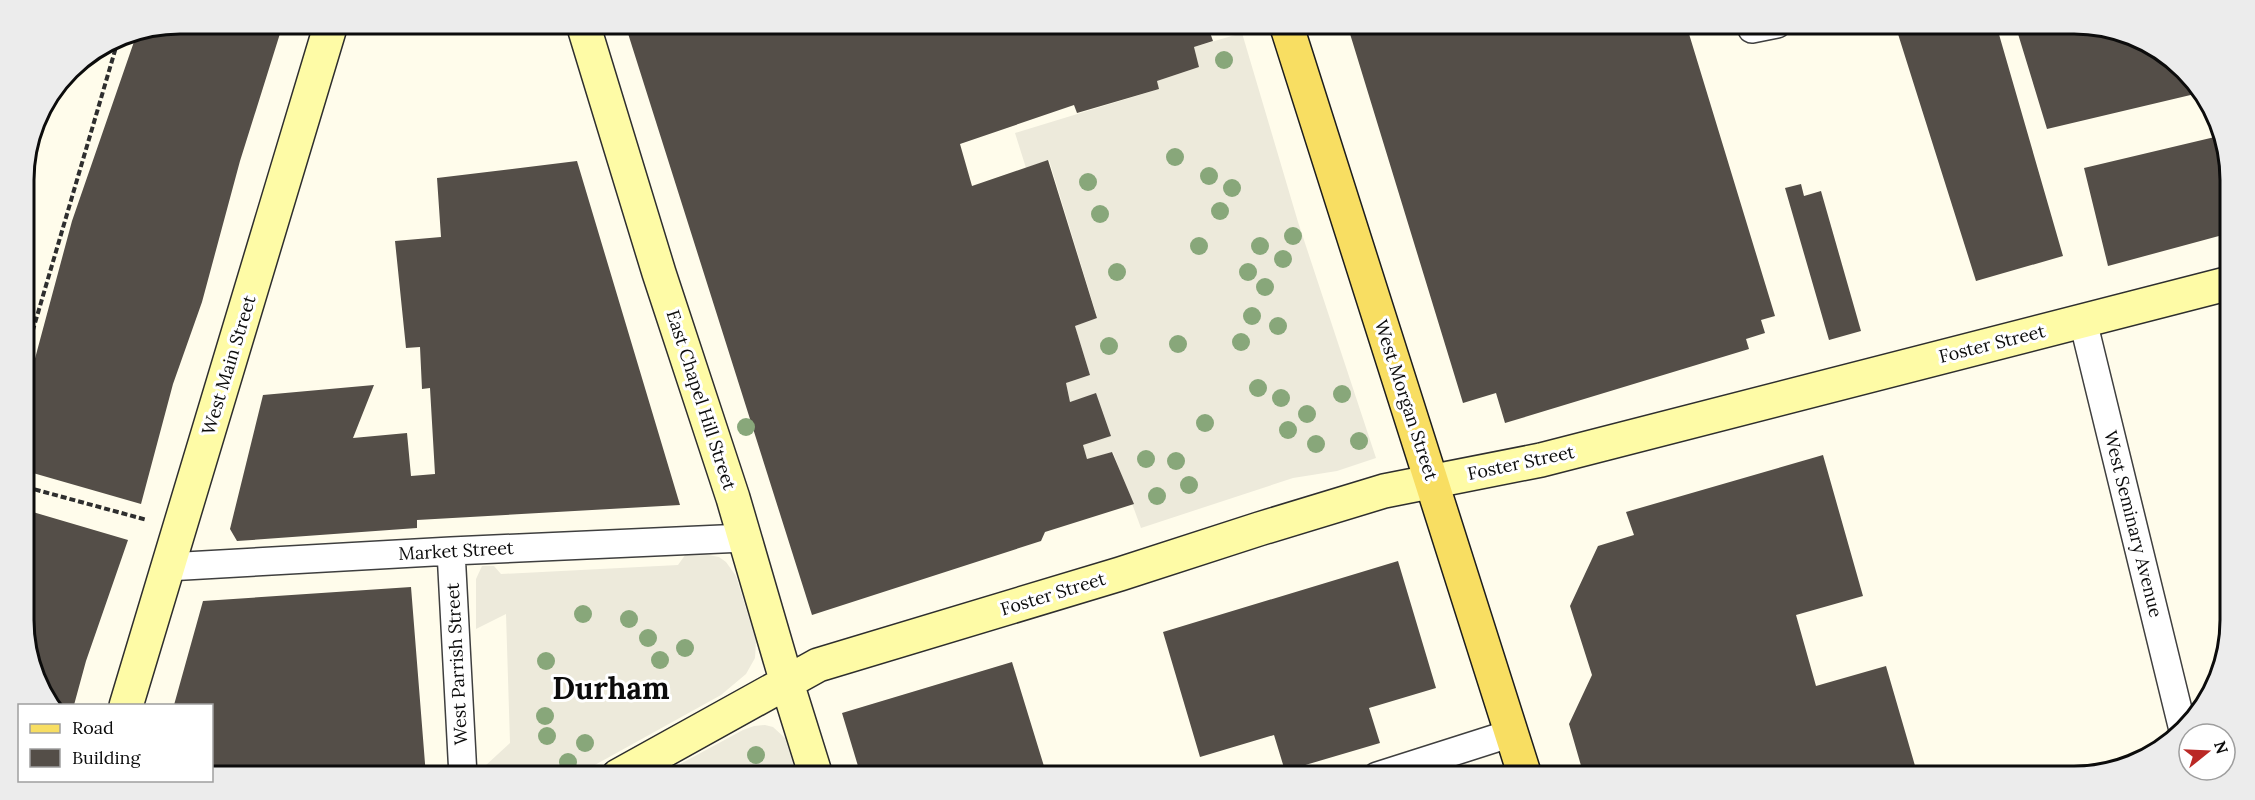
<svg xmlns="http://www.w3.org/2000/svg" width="2255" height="800" viewBox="0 0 2255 800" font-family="Lora,serif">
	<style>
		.plaza { fill: #edeadb }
		.building { fill: #544e48 }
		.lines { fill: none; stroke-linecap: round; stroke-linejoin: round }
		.street-casing { stroke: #3f3f3f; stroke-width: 30 }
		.secondary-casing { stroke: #2e2e2e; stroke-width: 36 }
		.primary-casing { stroke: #1d1d1d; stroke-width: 36 }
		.path { stroke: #2e2e2e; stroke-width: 4; stroke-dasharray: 6 3; stroke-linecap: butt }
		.street { stroke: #fff; stroke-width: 27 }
		.secondary { stroke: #fefba6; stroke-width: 33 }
		.primary { stroke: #f8de62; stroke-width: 33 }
		.tree { fill: #88a77a }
		.labels { text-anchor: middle; stroke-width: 6; stroke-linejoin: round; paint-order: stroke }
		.street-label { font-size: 18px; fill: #0c0c0c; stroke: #fff }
		.town-label { font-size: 30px; font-weight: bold; fill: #0c0c0c; stroke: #fff }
		.rim { fill: none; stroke: #0c0c0c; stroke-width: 3 }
	</style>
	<rect width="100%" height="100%" fill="#fffceb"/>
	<path class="plaza" d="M1242 33 1298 222 1376 458 1337 471 1293 478 1141 528 1113 452 1087 459 1083 445 1096 394 1070 402 1066 383 1090 375 1075 326 1097 317 1049 160 1026 168 1015 133 1159 89 1157 81 1199 67 1194 47Z
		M688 551 719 557 726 562 736 576 756 641 755 658 746 674 721 695 575 776H488L485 766 510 743 506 614 476 629V579L482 566H494L501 574 678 565Z
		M765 725 773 727 785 738 797 776H658L743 730 754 726Z"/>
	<path class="building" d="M181 24H283L240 161 202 302 173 384 141 504 26 471V392L72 221 137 33Z
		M625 24H1188L1189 29 1207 24 1213 41 1194 47 1199 67 1157 81 1159 89 1077 113 1074 105 960 144 972 186 1048 160 1097 318 1075 326 1090 375 1066 383 1070 402 1096 393 1111 436 1083 445 1087 459 1112 452 1134 504 1045 532 1041 541 812 615Z
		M1347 24H1686L1775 316 1761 320 1765 333 1746 339 1749 349 1505 423 1496 393 1463 403Z
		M1943 24H1996L2063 256 1976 281 1898 34Z
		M2015 24H2074L2124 32 2192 78 2199 93 2047 129Z
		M2219 136 2230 160V233L2108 266 2084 168Z
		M577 161 680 505 417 520V528L237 541 230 529 263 395 374 385 353 438 407 433 411 476 435 474 430 388 422 389 420 347 406 348 395 241 441 237 437 178Z
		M1801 184 1804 196 1821 191 1861 331 1829 340 1785 188Z
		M1823 455 1863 596 1796 615 1816 686 1886 666 1918 776H1584L1569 724 1592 675 1570 606 1598 546 1634 535 1626 512Z
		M26 510 128 540 86 661 74 705H55L27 650Z
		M1398 561 1436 688 1369 708 1380 743 1285 771 1274 735 1200 757 1163 632Z
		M411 587 426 776H212V705H174L203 601Z
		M1012 662 1047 776H861L842 713Z"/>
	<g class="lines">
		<g class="street-casing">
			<path id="street" d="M1751 24 1752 29 1777 24
				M2083 321 2182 726
				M451 551 463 776
				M167 567 451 551 744 538
				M1377 776 1512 733"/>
		</g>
		<g class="secondary-casing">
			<path id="secondary" d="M583 24 659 273 733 498 787 683 816 776
				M126 706 331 24
				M618 776 818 665 1120 574 1259 529 1384 491 1541 460 2230 283"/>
		</g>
		<g class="primary-casing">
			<path id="primary" d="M1286 24 1525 776"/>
		</g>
		<path class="path" d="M25 357 119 37
			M26 487 147 520"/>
		<use href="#street" class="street"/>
		<use href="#secondary" class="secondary"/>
		<use href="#primary" class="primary"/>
	</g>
	<g class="tree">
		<circle cx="1224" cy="60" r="9"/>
		<circle cx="1175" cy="157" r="9"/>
		<circle cx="1209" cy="176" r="9"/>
		<circle cx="1088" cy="182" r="9"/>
		<circle cx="1232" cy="188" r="9"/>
		<circle cx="1220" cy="211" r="9"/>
		<circle cx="1100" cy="214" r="9"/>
		<circle cx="1293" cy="236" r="9"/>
		<circle cx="1199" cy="246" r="9"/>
		<circle cx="1260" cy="246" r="9"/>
		<circle cx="1283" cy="259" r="9"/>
		<circle cx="1117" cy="272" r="9"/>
		<circle cx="1248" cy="272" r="9"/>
		<circle cx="1265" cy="287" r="9"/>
		<circle cx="1252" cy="316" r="9"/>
		<circle cx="1278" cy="326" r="9"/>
		<circle cx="1241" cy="342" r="9"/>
		<circle cx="1178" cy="344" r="9"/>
		<circle cx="1109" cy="346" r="9"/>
		<circle cx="1258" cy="388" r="9"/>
		<circle cx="1342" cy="394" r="9"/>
		<circle cx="1281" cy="398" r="9"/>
		<circle cx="1307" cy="414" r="9"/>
		<circle cx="1205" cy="423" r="9"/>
		<circle cx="746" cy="427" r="9"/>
		<circle cx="1288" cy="430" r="9"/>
		<circle cx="1359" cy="441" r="9"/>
		<circle cx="1316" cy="444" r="9"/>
		<circle cx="1146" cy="459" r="9"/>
		<circle cx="1176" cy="461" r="9"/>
		<circle cx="1189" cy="485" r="9"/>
		<circle cx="1157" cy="496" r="9"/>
		<circle cx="583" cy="614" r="9"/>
		<circle cx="629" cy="619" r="9"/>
		<circle cx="648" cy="638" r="9"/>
		<circle cx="685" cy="648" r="9"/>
		<circle cx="660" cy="660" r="9"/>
		<circle cx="546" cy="661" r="9"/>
		<circle cx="545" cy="716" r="9"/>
		<circle cx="547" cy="736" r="9"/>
		<circle cx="585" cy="743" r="9"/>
		<circle cx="756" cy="755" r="9"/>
		<circle cx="568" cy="762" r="9"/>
	</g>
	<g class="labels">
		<g class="street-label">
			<text transform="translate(1992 344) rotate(-14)" y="6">Foster Street</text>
			<text transform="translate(229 365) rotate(-73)" y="6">West Main Street</text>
			<text transform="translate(701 400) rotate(72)" y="6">East Chapel Hill Street</text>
			<text transform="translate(1406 400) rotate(72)" y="6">West Morgan Street</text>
			<text transform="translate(1521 463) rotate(-12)" y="6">Foster Street</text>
			<text transform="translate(2133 524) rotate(76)" y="6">West Seminary Avenue</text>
			<text transform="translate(456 551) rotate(-3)" y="6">Market Street</text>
			<text transform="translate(1053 594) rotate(-17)" y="6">Foster Street</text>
			<text transform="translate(457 664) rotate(-93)" y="6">West Parrish Street</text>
		</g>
		<g class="town-label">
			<text x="611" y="699">Durham</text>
		</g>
	</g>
	<path d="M0 0H2255V800H0ZM180 34H2074A146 146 0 0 1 2220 180V620A146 146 0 0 1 2074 766H180A146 146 0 0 1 34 620V180A146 146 0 0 1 180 34Z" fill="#ececec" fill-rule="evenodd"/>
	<path class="rim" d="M180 34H2074A146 146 0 0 1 2220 180V620A146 146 0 0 1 2074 766H180A146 146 0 0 1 34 620V180A146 146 0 0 1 180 34Z"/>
	<rect x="18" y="704" width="195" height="78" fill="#ffffff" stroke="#9e9e9e" stroke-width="1.5"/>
	<rect x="30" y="724" width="30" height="9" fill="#f8de62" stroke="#9e9e9e" stroke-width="1.5"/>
	<text x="72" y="734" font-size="18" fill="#0c0c0c">Road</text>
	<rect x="30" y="749" width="30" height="18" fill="#544e48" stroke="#9e9e9e" stroke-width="1.5"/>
	<text x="72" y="764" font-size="18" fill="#0c0c0c">Building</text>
	<g transform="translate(2207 752) rotate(72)"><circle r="28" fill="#ffffff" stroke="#9e9e9e" stroke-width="1.5"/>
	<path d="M0-4.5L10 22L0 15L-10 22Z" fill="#ba2825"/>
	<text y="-9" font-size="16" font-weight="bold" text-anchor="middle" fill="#0c0c0c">N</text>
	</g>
</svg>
